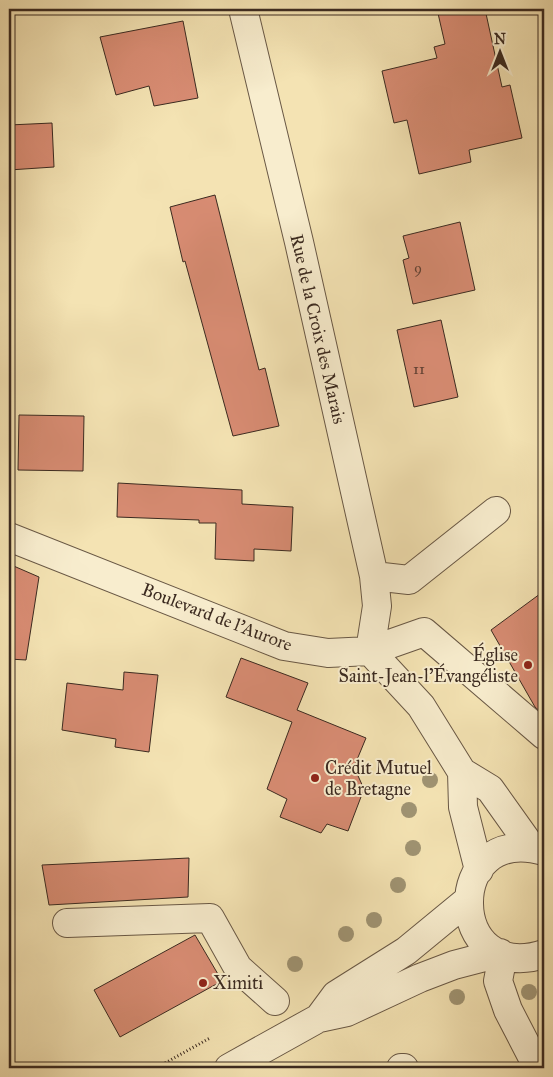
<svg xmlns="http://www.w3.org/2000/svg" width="553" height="1077" viewBox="0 0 553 1077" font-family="'IM FELL Great Primer',serif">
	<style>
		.building { fill: #d88c73; stroke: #3b2a20 }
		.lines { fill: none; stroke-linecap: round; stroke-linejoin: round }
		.minor-casing { stroke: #695845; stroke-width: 30 }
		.path { stroke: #3b2a20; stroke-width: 3; stroke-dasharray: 1 2.5; stroke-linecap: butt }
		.minor { stroke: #f8edce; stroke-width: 28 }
		.tree { fill: #9f9372 }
		.poi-dot { fill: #8f2418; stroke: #f8edce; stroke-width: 2 }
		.labels { text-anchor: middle; stroke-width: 4; stroke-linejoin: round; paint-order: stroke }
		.number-label { font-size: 15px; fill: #624235 }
		.street-label { font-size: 18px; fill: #3b2a20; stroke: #f8edce }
		.poi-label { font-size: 18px; fill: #3b2a20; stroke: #f8edce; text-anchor: start }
	</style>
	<rect width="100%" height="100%" fill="#f4e3b3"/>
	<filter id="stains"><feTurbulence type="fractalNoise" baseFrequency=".004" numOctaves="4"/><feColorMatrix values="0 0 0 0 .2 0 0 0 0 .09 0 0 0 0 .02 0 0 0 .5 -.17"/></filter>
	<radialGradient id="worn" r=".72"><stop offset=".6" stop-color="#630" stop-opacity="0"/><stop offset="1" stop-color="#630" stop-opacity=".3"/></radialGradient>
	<path class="building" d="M437 9H485L502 87 510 85 522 138 469 150 471 162 419 174 407 120 394 123 382 71 437 58 434 47 445 44Z
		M183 21 198 98 154 106 149 86 116 95 100 37Z
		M52 123 54 167 9 170V125Z
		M215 195 259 370 265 368 279 426 233 436 185 261 183 262 170 207Z
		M460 222 475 290 413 304 403 260 409 258 403 236Z
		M441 320 458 397 414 407 397 330Z
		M19 415 84 416 83 471 18 470Z
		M118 483 242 490V504L293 507 291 551 254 549V561L215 559 216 523H199V520L117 517Z
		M9 564 39 577 26 660 9 659Z
		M544 591V715L535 707 491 630Z
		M241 658 308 683 297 710 366 738 354 767 364 789 348 831 327 824 321 833 280 817 287 799 267 789 292 722 226 697Z
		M124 672 158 675 149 752 115 747 116 739 62 730 67 683 123 690Z
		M189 858 188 897 49 905 42 865Z
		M195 935 222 981 120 1037 94 990Z"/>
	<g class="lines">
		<g class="minor-casing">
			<path id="minor" d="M243 9 299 242 374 576 377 606 370 651
				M9 537 284 646 328 653 370 651 424 632 544 735
				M374 576 409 580 496 511
				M370 651 421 706 462 772 490 789 532 848
				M462 772 463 807 479 870
				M544 851C442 822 446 986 544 954
				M67 923 210 918 238 968 275 1001
				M503 955 498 981 508 1010 538 1068
				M319 1018 336 995 406 951 468 900
				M229 1068 319 1018 347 1012 420 978 454 965 500 953
				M401 1068H404"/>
		</g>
		<path class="path" d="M156 1068 210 1038"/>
		<use href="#minor" class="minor"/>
	</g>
	<g class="tree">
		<circle cx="430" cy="780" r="8"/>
		<circle cx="409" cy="810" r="8"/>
		<circle cx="413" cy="848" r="8"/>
		<circle cx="398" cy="885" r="8"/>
		<circle cx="374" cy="920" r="8"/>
		<circle cx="346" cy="934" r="8"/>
		<circle cx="295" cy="964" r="8"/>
		<circle cx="529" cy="992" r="8"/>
		<circle cx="457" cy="997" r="8"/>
	</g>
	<g class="poi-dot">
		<circle cx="528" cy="665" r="5"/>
		<circle cx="315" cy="778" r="5"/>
		<circle cx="203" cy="983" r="5"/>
	</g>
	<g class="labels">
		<g class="number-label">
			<text x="418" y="273">9</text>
			<text x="419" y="374">11</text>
		</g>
		<g class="street-label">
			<text transform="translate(318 329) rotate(77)" y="6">Rue de la Croix des Marais</text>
			<text transform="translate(217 617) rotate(21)" y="6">Boulevard de l'Aurore</text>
		</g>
		<g class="poi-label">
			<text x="518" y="661" text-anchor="end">Église<tspan x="518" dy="21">Saint-Jean-l'Évangéliste</tspan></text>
			<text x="325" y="774">Crédit Mutuel<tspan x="325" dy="21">de Bretagne</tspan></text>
			<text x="213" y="989">Ximiti</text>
		</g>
	</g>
	<rect width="553" height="1077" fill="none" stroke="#f4e3b3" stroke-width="30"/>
	<rect x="10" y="10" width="533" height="1057" fill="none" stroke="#3b2a20" stroke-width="2.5"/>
	<rect x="15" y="15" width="523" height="1047" fill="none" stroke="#3b2a20"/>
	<g transform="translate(500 52)" stroke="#f8edce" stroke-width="4" paint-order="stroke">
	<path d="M0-4L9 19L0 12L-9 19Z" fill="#3b2a20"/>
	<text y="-8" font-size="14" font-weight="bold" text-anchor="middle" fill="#3b2a20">N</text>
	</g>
	<rect width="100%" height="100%" filter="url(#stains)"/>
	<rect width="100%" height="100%" fill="url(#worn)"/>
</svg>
